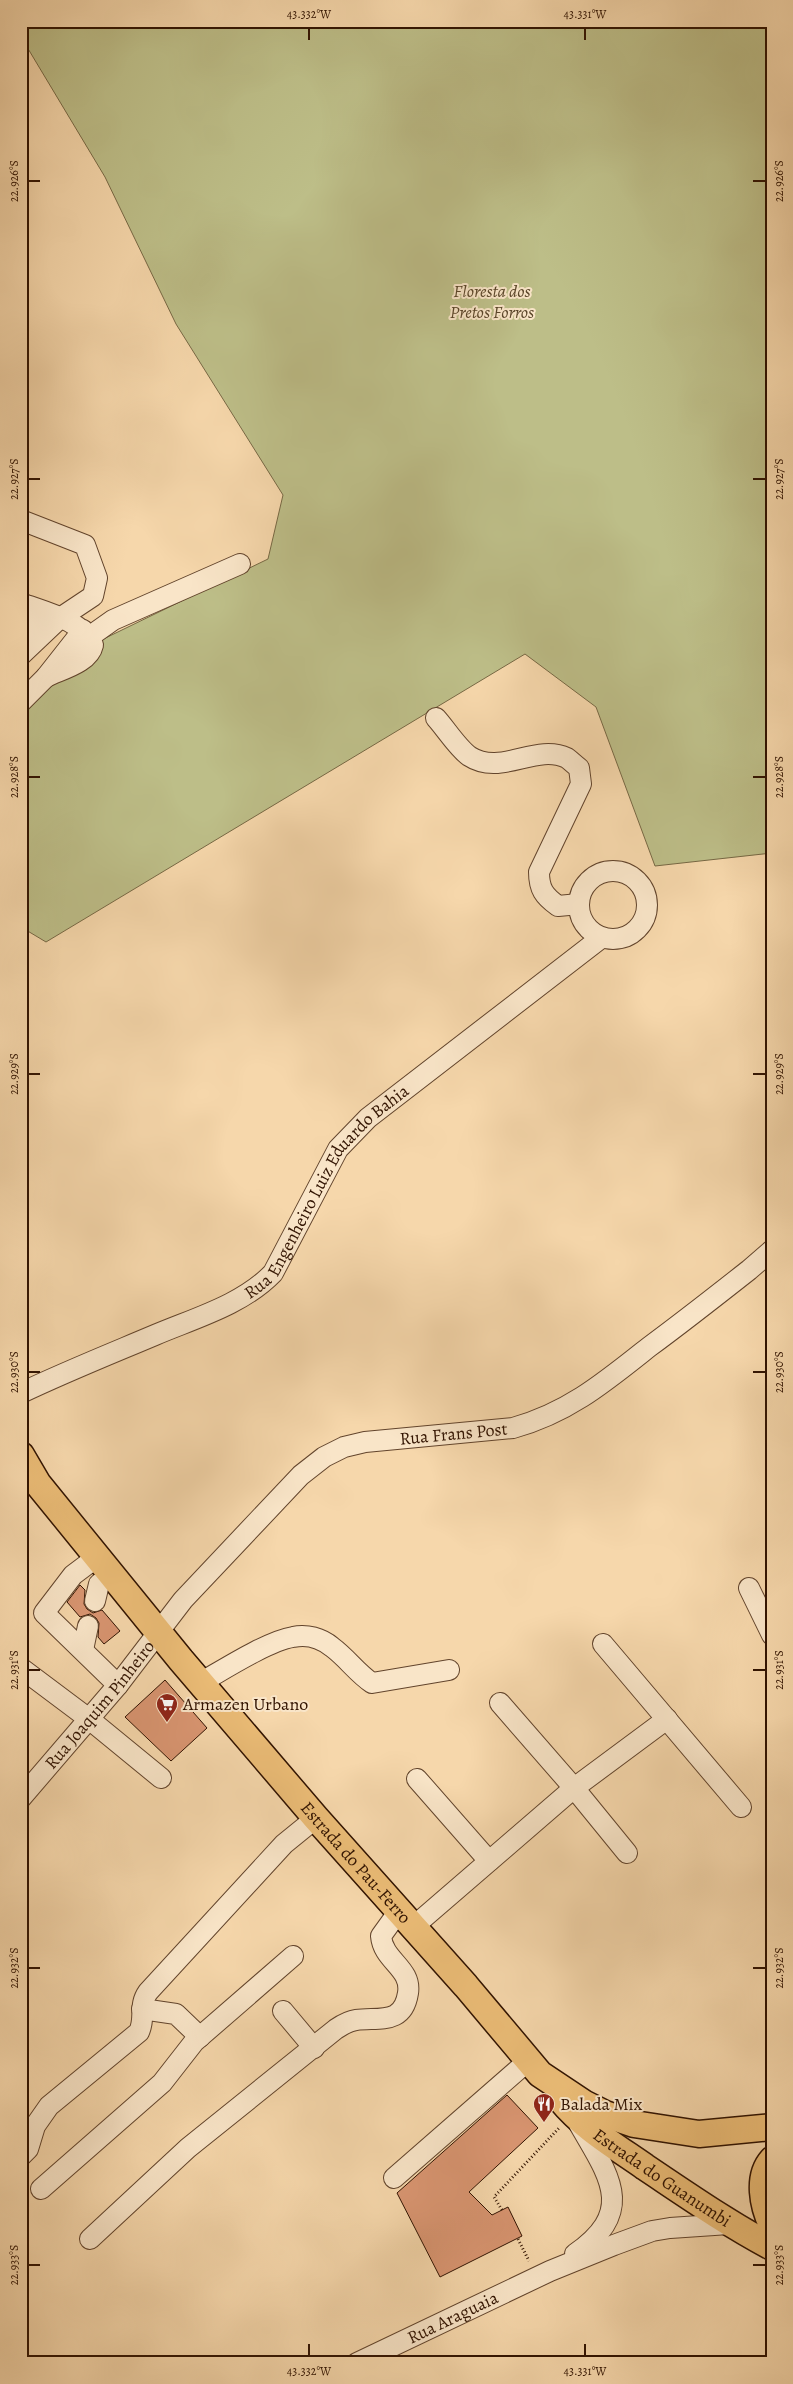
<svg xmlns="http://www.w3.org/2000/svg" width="793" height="2384" viewBox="0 0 793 2384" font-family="Alegreya,serif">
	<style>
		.green { fill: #bdbe88; stroke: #776844 }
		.building { fill: #d99571; stroke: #311301 }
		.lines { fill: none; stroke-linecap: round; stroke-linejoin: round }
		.minor-casing { stroke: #62442c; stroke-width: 22 }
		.major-casing { stroke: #311301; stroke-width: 29 }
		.path { stroke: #311301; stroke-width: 3; stroke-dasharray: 1 2.5; stroke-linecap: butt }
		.minor { stroke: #f9e5c8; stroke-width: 20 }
		.major { stroke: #ebbc76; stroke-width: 26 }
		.ticks { fill: none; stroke: #311301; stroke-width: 2 }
		.labels { text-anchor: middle; stroke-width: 4; stroke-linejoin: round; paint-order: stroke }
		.park-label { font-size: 18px; font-style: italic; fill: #5b462a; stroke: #f9e5c8 }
		.street-label { font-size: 18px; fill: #311301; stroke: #f9e5c8 }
		.poi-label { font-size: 18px; fill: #311301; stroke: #f9e5c8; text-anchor: start }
		.neatline { fill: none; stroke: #311301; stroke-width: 2 }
		.ticks-label { font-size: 12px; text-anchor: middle; fill: #311301 }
	</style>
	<rect width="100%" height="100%" fill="#f6d7ab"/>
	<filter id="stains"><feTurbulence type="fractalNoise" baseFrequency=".004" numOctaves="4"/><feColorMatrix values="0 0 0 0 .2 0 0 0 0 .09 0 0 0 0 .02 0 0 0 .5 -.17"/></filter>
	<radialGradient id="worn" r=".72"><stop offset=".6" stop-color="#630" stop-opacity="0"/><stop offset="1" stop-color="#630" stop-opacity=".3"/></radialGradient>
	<path class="green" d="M21 21H772V853L655 866 596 707 525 654 46 942 21 927V711L89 646 268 559 283 495 176 324 105 177 21 37Z"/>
	<path class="building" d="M80 1585 85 1590 84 1604 87 1609 93 1613 102 1610 120 1631 104 1644 98 1637 99 1623 96 1618 90 1614 80 1617 67 1602Z
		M165 1680 207 1728 171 1761 125 1717Z
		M507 2095 538 2128 469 2192 492 2215 508 2207 522 2236 440 2277 397 2193Z"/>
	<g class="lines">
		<g class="minor-casing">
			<g id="minor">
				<path d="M21 520 85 545 97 578 93 596 60 618 21 655"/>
				<path d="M21 603C45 612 82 620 93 645 89 663 62 669 46 677"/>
				<path d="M21 621 45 630"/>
				<path d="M89 637 113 620 240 564"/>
				<path d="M21 702 46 677 83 630"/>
				<path d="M436 718C446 729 457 747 469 756 501 777 535 743 567 758 571 761 575 765 579 768L581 784 539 872C539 889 544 896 558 906L579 904"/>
				<circle cx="613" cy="905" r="34"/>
				<path id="s1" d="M21 1393C65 1372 110 1354 155 1335 195 1318 242 1305 273 1273L338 1149 368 1118 601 938"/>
				<path d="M97 1557 73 1575 44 1613 118 1685"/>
				<path d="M749 1588 772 1635"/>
				<path d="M95 1601 99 1584 111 1575"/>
				<path d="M603 1644 741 1807"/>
				<path d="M83 1650 88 1626"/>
				<path d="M21 1668 89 1719 161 1778"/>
				<path d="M200 1683C223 1670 268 1641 293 1637 307 1634 321 1638 332 1647 347 1658 357 1673 372 1683L449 1670"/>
				<path d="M500 1703 574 1788 627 1853"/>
				<path d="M417 1779 489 1861"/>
				<path id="s2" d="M21 1798 118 1685 183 1600 301 1475 324 1457 344 1447 365 1442 513 1428C568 1413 605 1382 649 1347 683 1322 716 1296 749 1270L772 1250"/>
				<path d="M413 1927 574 1788 667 1719"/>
				<path d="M142 2009 176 2014 200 2037"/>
				<path d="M283 2011 314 2048"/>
				<path d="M21 2156 28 2149 35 2126 49 2106 139 2032C146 2017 138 2006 148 1992L284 1844 316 1818"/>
				<path d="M394 2178 528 2061"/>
				<path d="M41 2189 162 2083 194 2042 293 1956"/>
				<path d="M90 2239 188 2148 336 2029C342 2025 348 2021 356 2020 380 2017 403 2025 408 1993 412 1968 383 1961 381 1936L399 1911"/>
				<path d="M575 2254C637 2211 609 2176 579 2124"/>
				<path id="s3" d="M357 2363 550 2271 614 2245 652 2231 670 2228 729 2224"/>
			</g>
		</g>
		<g class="major-casing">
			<g id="major">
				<path id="s4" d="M21 1455 38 1484 181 1660 316 1818 466 1986 540 2074 585 2104 605 2114 634 2124 699 2134 772 2127"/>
				<path id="s5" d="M561 2100C584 2128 615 2146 645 2167 687 2195 727 2223 772 2247"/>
				<path d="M772 2160C757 2177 763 2206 772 2225"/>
			</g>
		</g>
		<path class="path" d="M502 2210 494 2197 559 2128
			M518 2239 529 2261"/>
		<use href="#minor" class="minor"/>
		<use href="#major" class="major"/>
	</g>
	<path class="ticks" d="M309 28V40M585 28V40M28 181H40M753 181H766M28 479H40M753 479H766M28 777H40M753 777H766M28 1074H40M753 1074H766M28 1372H40M753 1372H766M28 1670H40M753 1670H766M28 1968H40M753 1968H766M28 2265H40M753 2265H766M309 2344V2356M585 2344V2356"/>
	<defs>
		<g id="supermarket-pin" transform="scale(1.125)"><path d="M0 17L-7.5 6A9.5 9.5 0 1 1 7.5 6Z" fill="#8f2418" stroke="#f9e5c8"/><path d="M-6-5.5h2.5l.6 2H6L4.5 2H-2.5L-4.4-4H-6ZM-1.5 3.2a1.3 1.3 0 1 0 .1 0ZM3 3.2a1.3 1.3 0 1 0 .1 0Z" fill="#fff"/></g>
		<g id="restaurant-pin" transform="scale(1.125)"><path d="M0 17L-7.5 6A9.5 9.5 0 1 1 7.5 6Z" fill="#8f2418" stroke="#f9e5c8"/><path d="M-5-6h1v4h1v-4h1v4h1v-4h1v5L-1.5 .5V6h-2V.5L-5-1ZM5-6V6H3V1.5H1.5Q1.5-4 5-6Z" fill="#fff"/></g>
	</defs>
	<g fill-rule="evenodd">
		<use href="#supermarket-pin" x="167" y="1704"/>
		<use href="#restaurant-pin" x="544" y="2104"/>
	</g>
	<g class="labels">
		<g class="park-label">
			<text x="492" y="297">Floresta dos<tspan x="492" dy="21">Pretos Forros</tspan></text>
		</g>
		<g class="street-label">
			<text dy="6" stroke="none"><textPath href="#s1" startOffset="379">Rua Engenheiro Luiz Eduardo Bahia</textPath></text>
			<text dy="6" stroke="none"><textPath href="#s2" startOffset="590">Rua Frans Post</textPath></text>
			<text dy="6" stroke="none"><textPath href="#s2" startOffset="122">Rua Joaquim Pinheiro</textPath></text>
			<text dy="6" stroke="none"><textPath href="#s4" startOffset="528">Estrada do Pau-Ferro</textPath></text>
			<text dy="6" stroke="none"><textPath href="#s5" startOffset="128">Estrada do Guanumbi</textPath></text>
			<text dy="6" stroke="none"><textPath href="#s3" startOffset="106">Rua Araguaia</textPath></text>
		</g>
		<g class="poi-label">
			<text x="183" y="1710">Armazen Urbano</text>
			<text x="560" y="2110">Balada Mix</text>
		</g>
	</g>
	<rect width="793" height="2384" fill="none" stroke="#f6d7ab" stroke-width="55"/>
	<rect x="28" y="28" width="738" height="2328" class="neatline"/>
	<g class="ticks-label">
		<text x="309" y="18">43.332°W</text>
		<text x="585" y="18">43.331°W</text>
		<text transform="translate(14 181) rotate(-90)" y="4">22.926°S</text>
		<text transform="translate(779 181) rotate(-90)" y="4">22.926°S</text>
		<text transform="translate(14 479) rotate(-90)" y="4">22.927°S</text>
		<text transform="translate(779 479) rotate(-90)" y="4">22.927°S</text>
		<text transform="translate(14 777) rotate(-90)" y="4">22.928°S</text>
		<text transform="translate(779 777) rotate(-90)" y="4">22.928°S</text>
		<text transform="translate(14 1074) rotate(-90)" y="4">22.929°S</text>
		<text transform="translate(779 1074) rotate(-90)" y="4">22.929°S</text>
		<text transform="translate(14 1372) rotate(-90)" y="4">22.930°S</text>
		<text transform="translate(779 1372) rotate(-90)" y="4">22.930°S</text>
		<text transform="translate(14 1670) rotate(-90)" y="4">22.931°S</text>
		<text transform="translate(779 1670) rotate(-90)" y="4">22.931°S</text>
		<text transform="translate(14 1968) rotate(-90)" y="4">22.932°S</text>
		<text transform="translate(779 1968) rotate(-90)" y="4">22.932°S</text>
		<text transform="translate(14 2265) rotate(-90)" y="4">22.933°S</text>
		<text transform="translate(779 2265) rotate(-90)" y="4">22.933°S</text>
		<text x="309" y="2375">43.332°W</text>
		<text x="585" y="2375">43.331°W</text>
	</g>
	<rect width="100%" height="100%" filter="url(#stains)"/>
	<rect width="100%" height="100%" fill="url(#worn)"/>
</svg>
